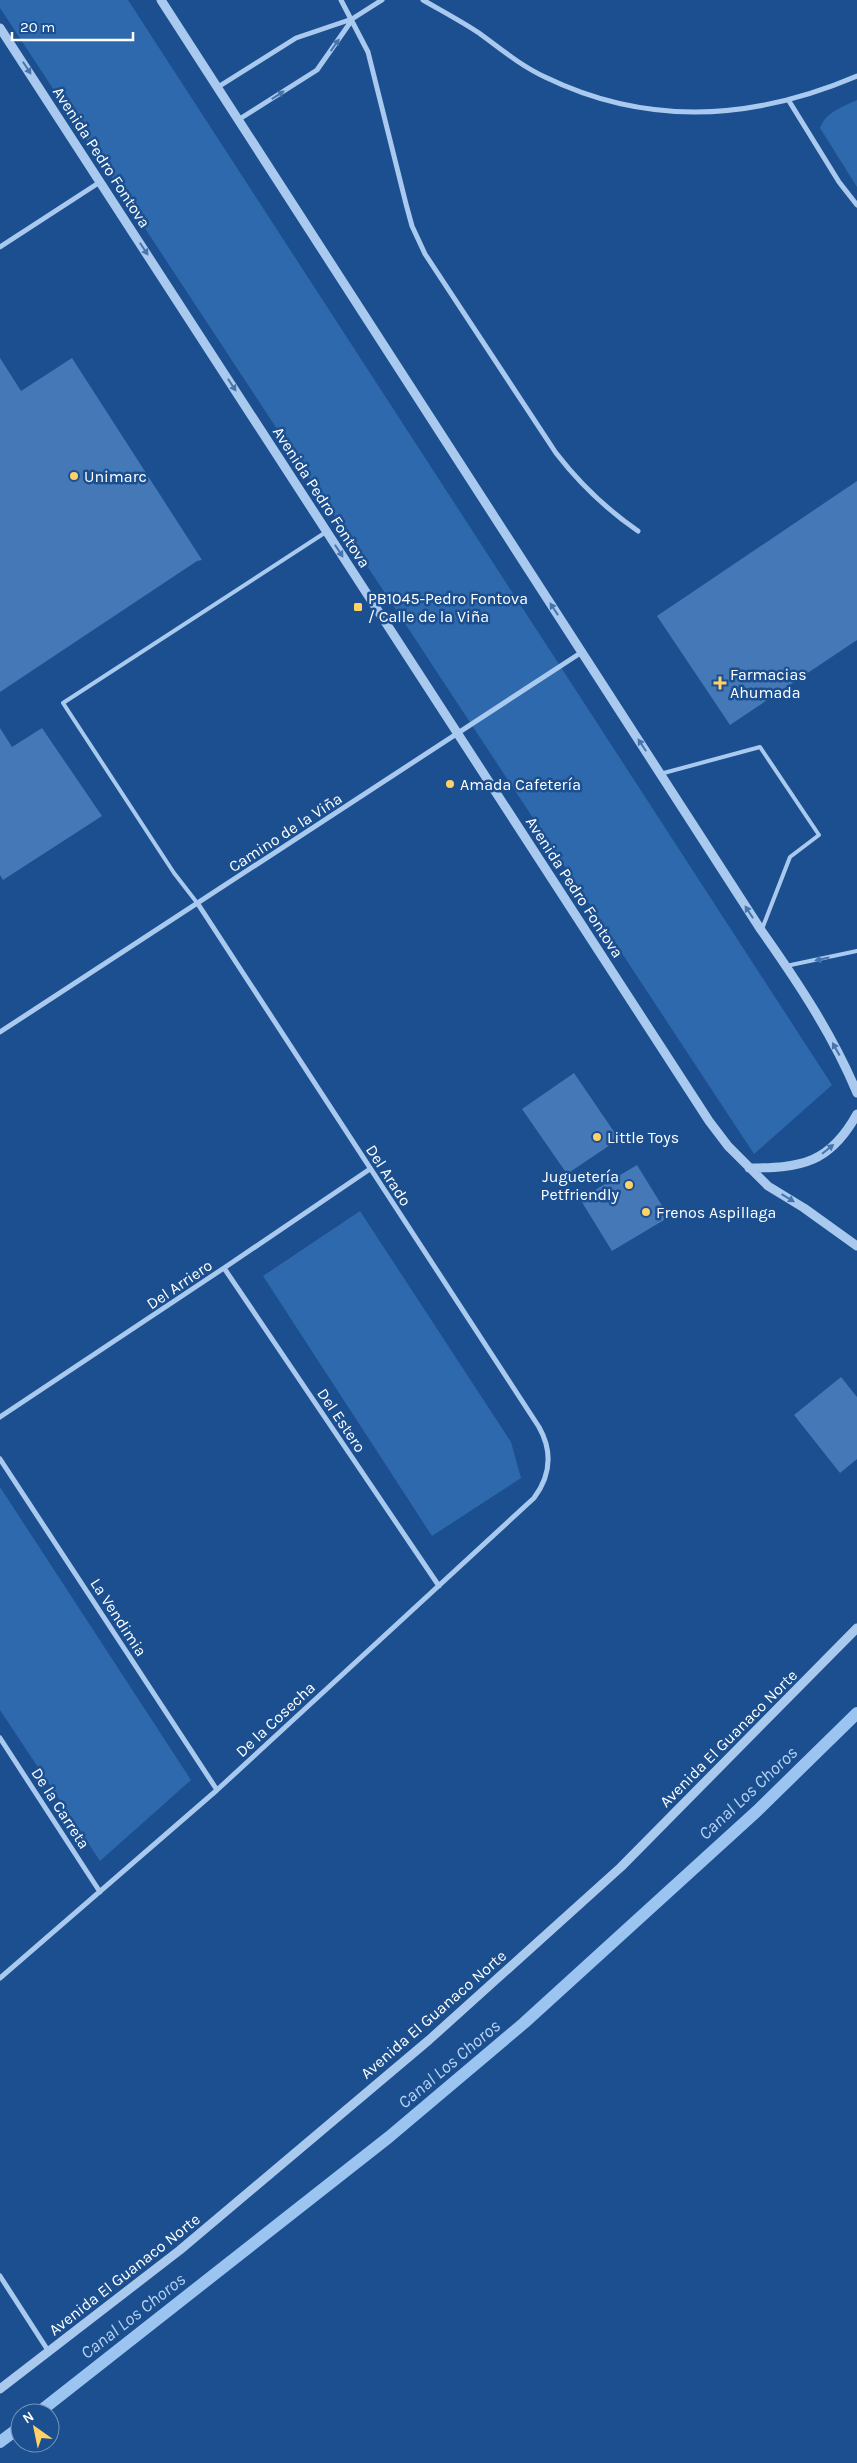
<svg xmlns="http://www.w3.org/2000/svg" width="857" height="2463" viewBox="0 0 857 2463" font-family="Karla,sans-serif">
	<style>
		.green { fill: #2e69ad }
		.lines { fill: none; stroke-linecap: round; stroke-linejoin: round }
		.stream { stroke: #9cc4f0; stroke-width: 12 }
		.building { fill: #4478b7 }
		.service { stroke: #a9c9ee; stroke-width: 4 }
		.minor { stroke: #a9c9ee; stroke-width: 5 }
		.tertiary { stroke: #a9c9ee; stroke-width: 9 }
		.oneway { fill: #4674ac }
		.poi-dot { fill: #ffd166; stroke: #1b4f8f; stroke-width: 2 }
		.labels { text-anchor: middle; stroke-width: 5; stroke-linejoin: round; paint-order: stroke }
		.street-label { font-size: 16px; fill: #fff; stroke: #1b4f8f }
		.poi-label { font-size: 16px; fill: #fff; stroke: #1b4f8f; text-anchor: start }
		.water-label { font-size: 18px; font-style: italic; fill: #b5d3f5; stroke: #1b4f8f }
	</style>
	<rect width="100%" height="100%" fill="#1b4f8f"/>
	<path class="green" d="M0 0H128L832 1085 754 1154 0 8Z
		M857 100V187L820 128C826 112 842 107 857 100Z
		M360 1211 511 1442 521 1478 432 1536 263 1276Z
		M0 1487 191 1780 100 1861 0 1710Z"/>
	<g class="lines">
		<path class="stream" d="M38 2413 389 2137 524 2023 757 1811 857 1713
			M0 2442 20 2427"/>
	</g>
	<path class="building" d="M0 358 21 391 72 358 202 560 197 561 0 692Z
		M857 481V640L730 725 657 616Z
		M0 728 12 747 42 728 102 816 3 880 0 875Z
		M574 1073 619 1139 567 1174 522 1109Z
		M637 1165 669 1217 612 1251 580 1199Z
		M841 1377 857 1397V1459L840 1473 794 1415Z"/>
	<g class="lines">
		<path class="service" d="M660 774 760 747 819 835 790 857 762 929
			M198 904 174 873 63 703 326 532
			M786 966 857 951"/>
		<path class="minor" d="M341 0 368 52 406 204 412 226 425 254 556 453C580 484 606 509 638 531
			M423 0C442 11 461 21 479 33 501 49 521 66 545 77 648 127 754 120 857 76
			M218 87 296 38 352 19 382 0
			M789 101 839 182 857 205
			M238 120 317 70 352 20
			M0 247 100 182
			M0 1032 582 652
			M224 1268 439 1586
			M0 1417 224 1268 370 1169
			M0 1459 217 1790
			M0 1738 100 1892
			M0 1978 217 1790 534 1498C551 1475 553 1452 539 1427L198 904
			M0 2276 49 2352"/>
		<path class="tertiary" d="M161 0 761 930C797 981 833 1035 857 1093
			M0 28 709 1121 728 1146 768 1186 804 1208 857 1246
			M749 1168C802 1168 830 1163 857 1114
			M0 2389 180 2250 429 2040 621 1867 857 1628"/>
	</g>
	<defs><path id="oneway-solid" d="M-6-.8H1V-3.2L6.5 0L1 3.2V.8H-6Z" transform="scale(1.25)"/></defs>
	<g class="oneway">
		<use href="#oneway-solid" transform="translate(335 45) rotate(-55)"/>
		<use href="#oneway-solid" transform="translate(27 68) rotate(57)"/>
		<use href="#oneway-solid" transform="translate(278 95) rotate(-33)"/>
		<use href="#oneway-solid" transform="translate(144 249) rotate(57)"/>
		<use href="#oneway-solid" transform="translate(232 385) rotate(57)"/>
		<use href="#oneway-solid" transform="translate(339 551) rotate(57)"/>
		<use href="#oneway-solid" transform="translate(554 609) rotate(-123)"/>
		<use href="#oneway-solid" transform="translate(642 745) rotate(-123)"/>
		<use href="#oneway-solid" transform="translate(749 912) rotate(-123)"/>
		<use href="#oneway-solid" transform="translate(822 959) rotate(168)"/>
		<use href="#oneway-solid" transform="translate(836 1049) rotate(-119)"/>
		<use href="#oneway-solid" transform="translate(828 1149) rotate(-39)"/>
		<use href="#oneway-solid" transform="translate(788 1198) rotate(31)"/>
	</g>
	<g class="poi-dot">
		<circle cx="74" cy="476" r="5"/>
		<rect x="353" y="602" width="10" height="10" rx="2.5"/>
		<path d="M717.5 675.5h5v5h5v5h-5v5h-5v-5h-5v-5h5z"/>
		<circle cx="450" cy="784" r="5"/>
		<circle cx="597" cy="1137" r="5"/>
		<circle cx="629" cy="1185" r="5"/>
		<circle cx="646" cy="1212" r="5"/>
	</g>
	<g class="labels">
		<g class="street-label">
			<text transform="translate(102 157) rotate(57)" y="6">Avenida Pedro Fontova</text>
			<text transform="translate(322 497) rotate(57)" y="6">Avenida Pedro Fontova</text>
			<text transform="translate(285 832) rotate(-33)" y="6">Camino de la Viña</text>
			<text transform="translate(575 887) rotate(57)" y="6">Avenida Pedro Fontova</text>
			<text transform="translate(389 1175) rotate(57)" y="6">Del Arado</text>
			<text transform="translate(179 1284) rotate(-34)" y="6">Del Arriero</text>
			<text transform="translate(342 1420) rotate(56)" y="6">Del Estero</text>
			<text transform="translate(119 1617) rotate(57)" y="6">La Vendimia</text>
			<text transform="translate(275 1719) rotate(-43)" y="6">De la Cosecha</text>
			<text transform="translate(728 1738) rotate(-45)" y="6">Avenida El Guanaco Norte</text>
			<text transform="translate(61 1808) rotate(57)" y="6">De la Carreta</text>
			<text transform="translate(433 2014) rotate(-41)" y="6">Avenida El Guanaco Norte</text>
			<text transform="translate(124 2274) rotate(-38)" y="6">Avenida El Guanaco Norte</text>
		</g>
		<g class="poi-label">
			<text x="84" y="482">Unimarc</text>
			<text x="368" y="604">PB1045-Pedro Fontova<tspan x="368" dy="18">/ Calle de la Viña</tspan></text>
			<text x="730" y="680">Farmacias<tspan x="730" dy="18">Ahumada</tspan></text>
			<text x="460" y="790">Amada Cafetería</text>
			<text x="607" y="1143">Little Toys</text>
			<text x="619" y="1182" text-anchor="end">Juguetería<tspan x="619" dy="18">Petfriendly</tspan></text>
			<text x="656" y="1218">Frenos Aspillaga</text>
		</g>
		<g class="water-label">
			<text transform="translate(748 1793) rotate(-43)" y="6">Canal Los Choros</text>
			<text transform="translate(449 2064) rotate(-40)" y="6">Canal Los Choros</text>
			<text transform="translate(133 2316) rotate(-38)" y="6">Canal Los Choros</text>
		</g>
	</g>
	<g transform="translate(35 2428) rotate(327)"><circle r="24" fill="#1b4f8f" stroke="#7695bc"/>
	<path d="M0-4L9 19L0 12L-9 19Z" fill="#ffd166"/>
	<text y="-8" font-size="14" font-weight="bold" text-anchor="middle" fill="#ffffff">N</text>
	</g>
	<path d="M12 32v8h121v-8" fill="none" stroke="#ffffff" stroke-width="2.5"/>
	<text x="20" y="32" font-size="15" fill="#ffffff" stroke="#1b4f8f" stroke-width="4" paint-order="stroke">20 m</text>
</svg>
